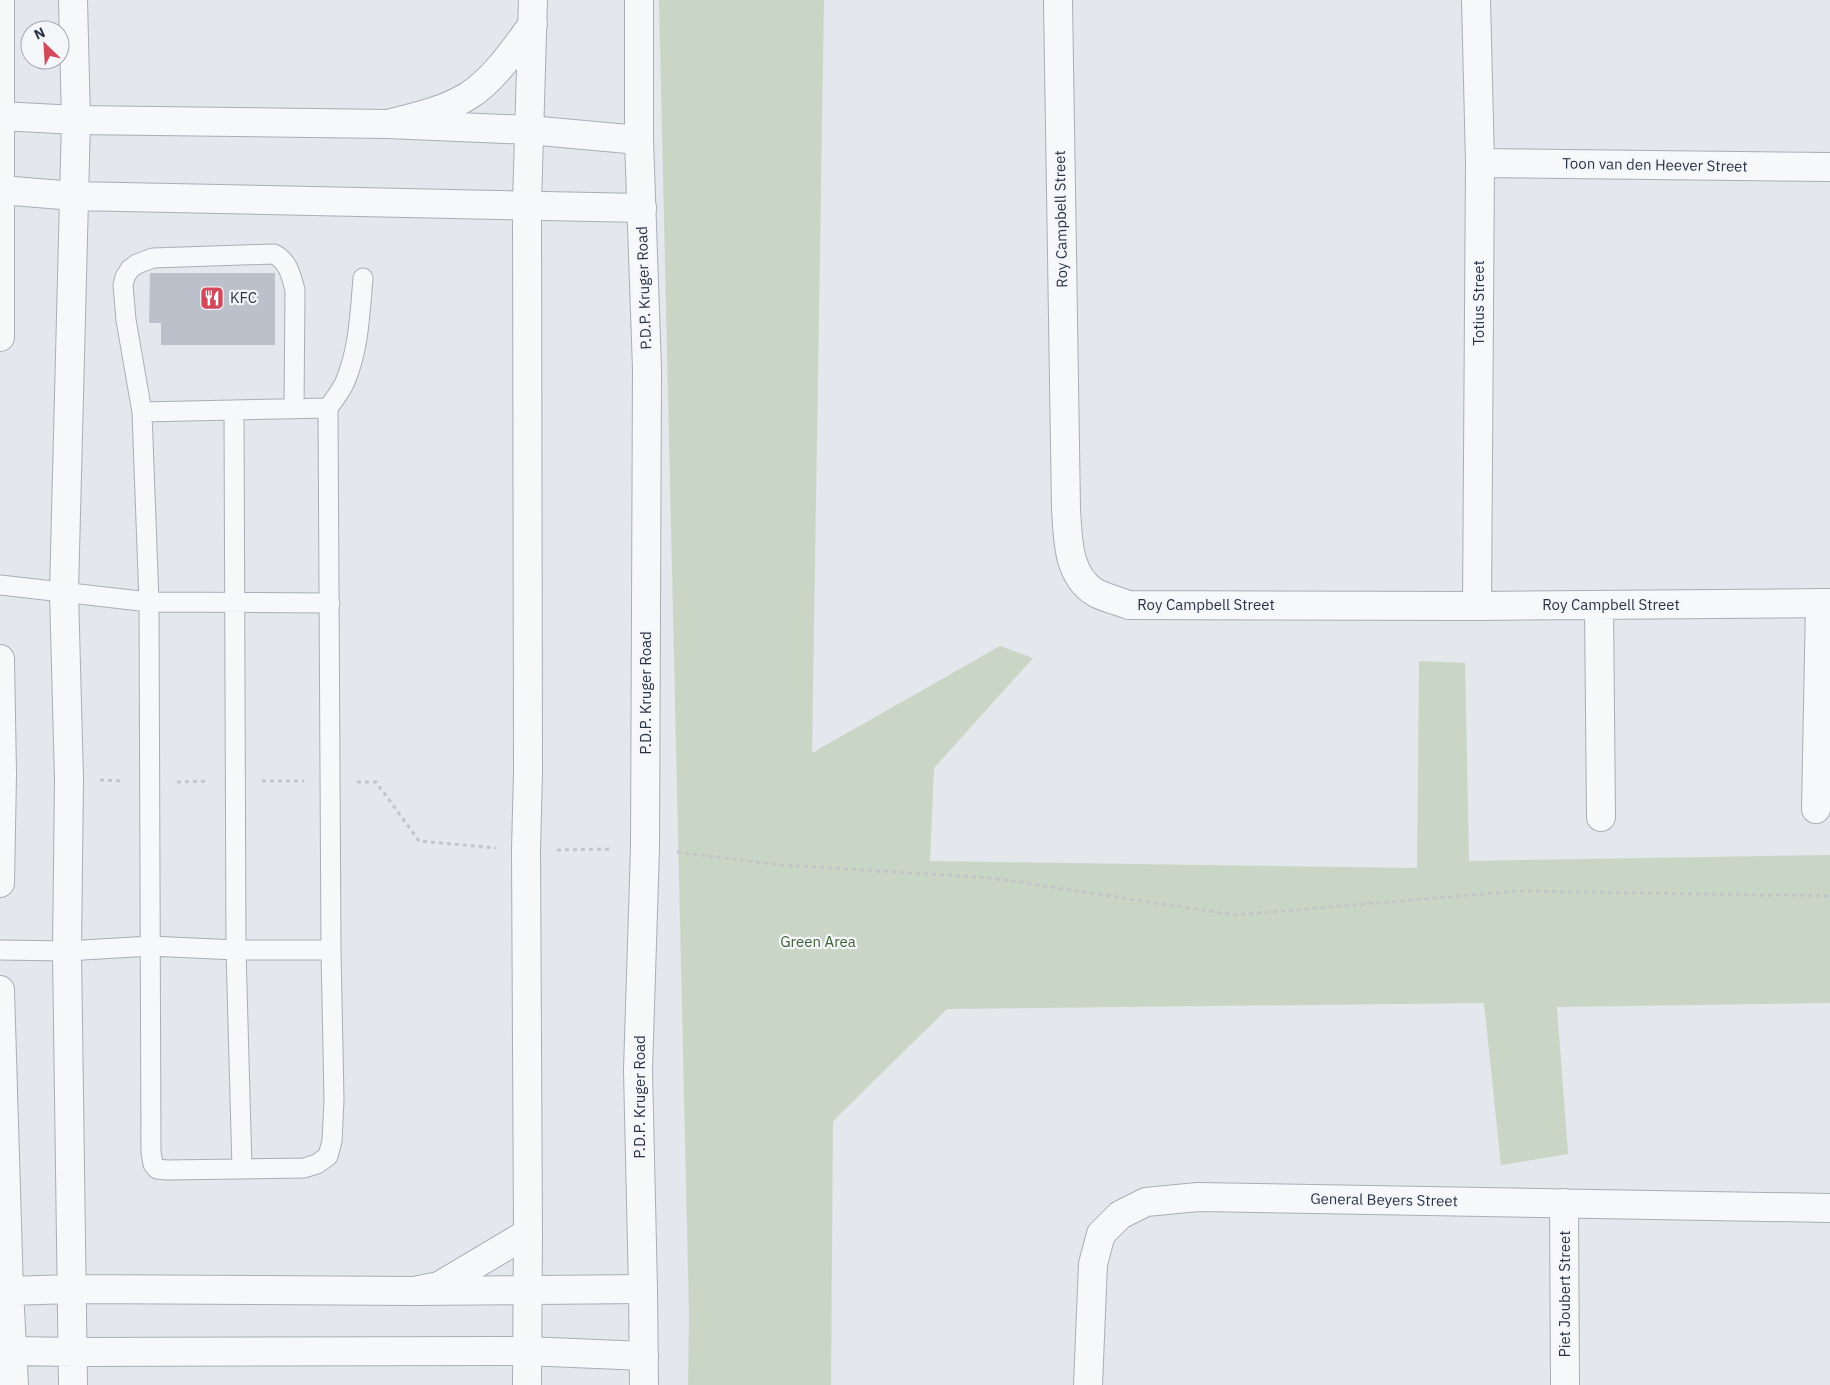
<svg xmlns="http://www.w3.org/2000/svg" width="1830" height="1385" viewBox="0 0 1830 1385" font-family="'IBM Plex Sans',sans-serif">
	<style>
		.green { fill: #c9d6c5 }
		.building { fill: #bbc0ca }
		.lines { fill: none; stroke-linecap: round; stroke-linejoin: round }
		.service-casing { stroke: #a9aeb7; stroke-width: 21 }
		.minor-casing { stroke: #a9aeb7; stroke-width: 30 }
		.tertiary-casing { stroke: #a9aeb7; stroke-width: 30 }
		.path { stroke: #c2c5cb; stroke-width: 3; stroke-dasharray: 4 4; stroke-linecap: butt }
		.service { stroke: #f7f8fa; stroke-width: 19 }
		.minor { stroke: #f7f8fa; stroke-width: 28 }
		.tertiary { stroke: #f7f8fa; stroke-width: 28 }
		.labels { text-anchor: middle; stroke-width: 4.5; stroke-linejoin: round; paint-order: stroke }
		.street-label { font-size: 15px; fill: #2b3445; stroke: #f4f6f9 }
		.poi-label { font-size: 15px; fill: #2b3445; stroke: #f4f6f9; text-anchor: start }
		.park-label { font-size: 15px; fill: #3f6138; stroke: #f4f6f9 }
	</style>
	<rect width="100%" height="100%" fill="#e4e7ec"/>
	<path class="green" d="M659 0H824L812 753 1000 646 1033 658 934 768 930 861 1417 868 1419 661 1465 663 1469 861 1830 855V1003L1557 1007 1568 1154 1501 1165 1484 1003 947 1009 833 1121 831 1385H688L689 1316Z"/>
	<path class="building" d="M150 273H275V345H161V323H149Z"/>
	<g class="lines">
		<g class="service-casing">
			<path id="service" d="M294 409 295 290C291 275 288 261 274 254L153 258 137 264 130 269 125 277 123 285 126 320 142 412 149 602 151 1152 153 1164 157 1169 167 1170 304 1168 317 1164 328 1156 332 1141 334 1100 331 950 328 408C334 400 341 391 345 382 359 349 360 313 363 278
				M234 410 236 950 242 1169
				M142 412 328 408
				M0 585 149 602 330 603
				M0 950 67 951 150 946 236 950H331"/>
		</g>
		<g class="minor-casing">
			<path id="minor" d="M1058 0 1066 509C1068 538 1067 576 1096 593 1106 598 1118 601 1129 605L1477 606 1830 603
				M1476 0 1480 163 1477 606
				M0 106V0
				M0 116 76 120 388 124 529 130 639 140
				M0 117V337
				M1480 163 1830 167
				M1 190 74 196 642 208
				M1599 605 1601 817
				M0 659 2 774 0 883
				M1816 809 1820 603
				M0 990 9 1291 14 1385
				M1564 1203 1565 1385
				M9 1291 72 1289 414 1291 643 1289
				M13 1351 73 1352 526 1351 644 1356
				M73 1385 67 951 69 779 64 592 76 120 73 0
				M1088 1385 1093 1264 1101 1234 1120 1215 1146 1202 1198 1197 1830 1208"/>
		</g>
		<g class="tertiary-casing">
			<path id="tertiary" d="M639 0V140L647 369 645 848 638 1070 643 1289 644 1385
				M388 124C415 117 444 111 468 96 493 81 516 47 533 24
				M414 1291 439 1286 528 1233
				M527 1385 528 1233 526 850 528 772 527 204 533 0"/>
		</g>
		<path class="path" d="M100 780 124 781
			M262 781H304
			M177 782 209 781
			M357 782H376L419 841 496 848
			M557 850 613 849
			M677 852 782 865 992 878 1235 915 1518 891 1830 896"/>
		<use href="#service" class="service"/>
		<use href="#minor" class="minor"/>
		<use href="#tertiary" class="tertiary"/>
	</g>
	<defs>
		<g id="restaurant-square" transform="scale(1.25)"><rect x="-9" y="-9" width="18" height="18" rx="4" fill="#d1495b" stroke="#f4f6f9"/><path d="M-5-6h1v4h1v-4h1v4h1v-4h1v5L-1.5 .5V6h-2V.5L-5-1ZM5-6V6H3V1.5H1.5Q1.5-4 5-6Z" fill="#fff"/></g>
	</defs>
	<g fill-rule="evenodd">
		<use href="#restaurant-square" x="212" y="298"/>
	</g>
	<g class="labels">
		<g class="street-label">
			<text transform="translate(1655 165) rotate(1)" y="5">Toon van den Heever Street</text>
			<text transform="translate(1061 219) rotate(-91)" y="5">Roy Campbell Street</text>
			<text transform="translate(644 288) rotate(-92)" y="5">P.D.P. Kruger Road</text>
			<text transform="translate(1479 303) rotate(-90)" y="5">Totius Street</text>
			<text x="1206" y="610">Roy Campbell Street</text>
			<text x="1611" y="610">Roy Campbell Street</text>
			<text transform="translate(646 693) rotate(-90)" y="5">P.D.P. Kruger Road</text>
			<text transform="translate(640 1097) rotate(-90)" y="5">P.D.P. Kruger Road</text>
			<text transform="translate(1384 1200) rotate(1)" y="5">General Beyers Street</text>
			<text transform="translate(1565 1294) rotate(-90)" y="5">Piet Joubert Street</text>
		</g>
		<g class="poi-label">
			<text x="230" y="303">KFC</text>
		</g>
		<g class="park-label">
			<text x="818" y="947">Green Area</text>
		</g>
	</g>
	<g transform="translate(45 45) rotate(335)"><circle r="24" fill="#f4f6f9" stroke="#a4a8b1"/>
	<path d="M0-4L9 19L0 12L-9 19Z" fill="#d1495b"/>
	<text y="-8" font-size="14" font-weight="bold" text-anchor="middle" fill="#2b3445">N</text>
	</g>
</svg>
